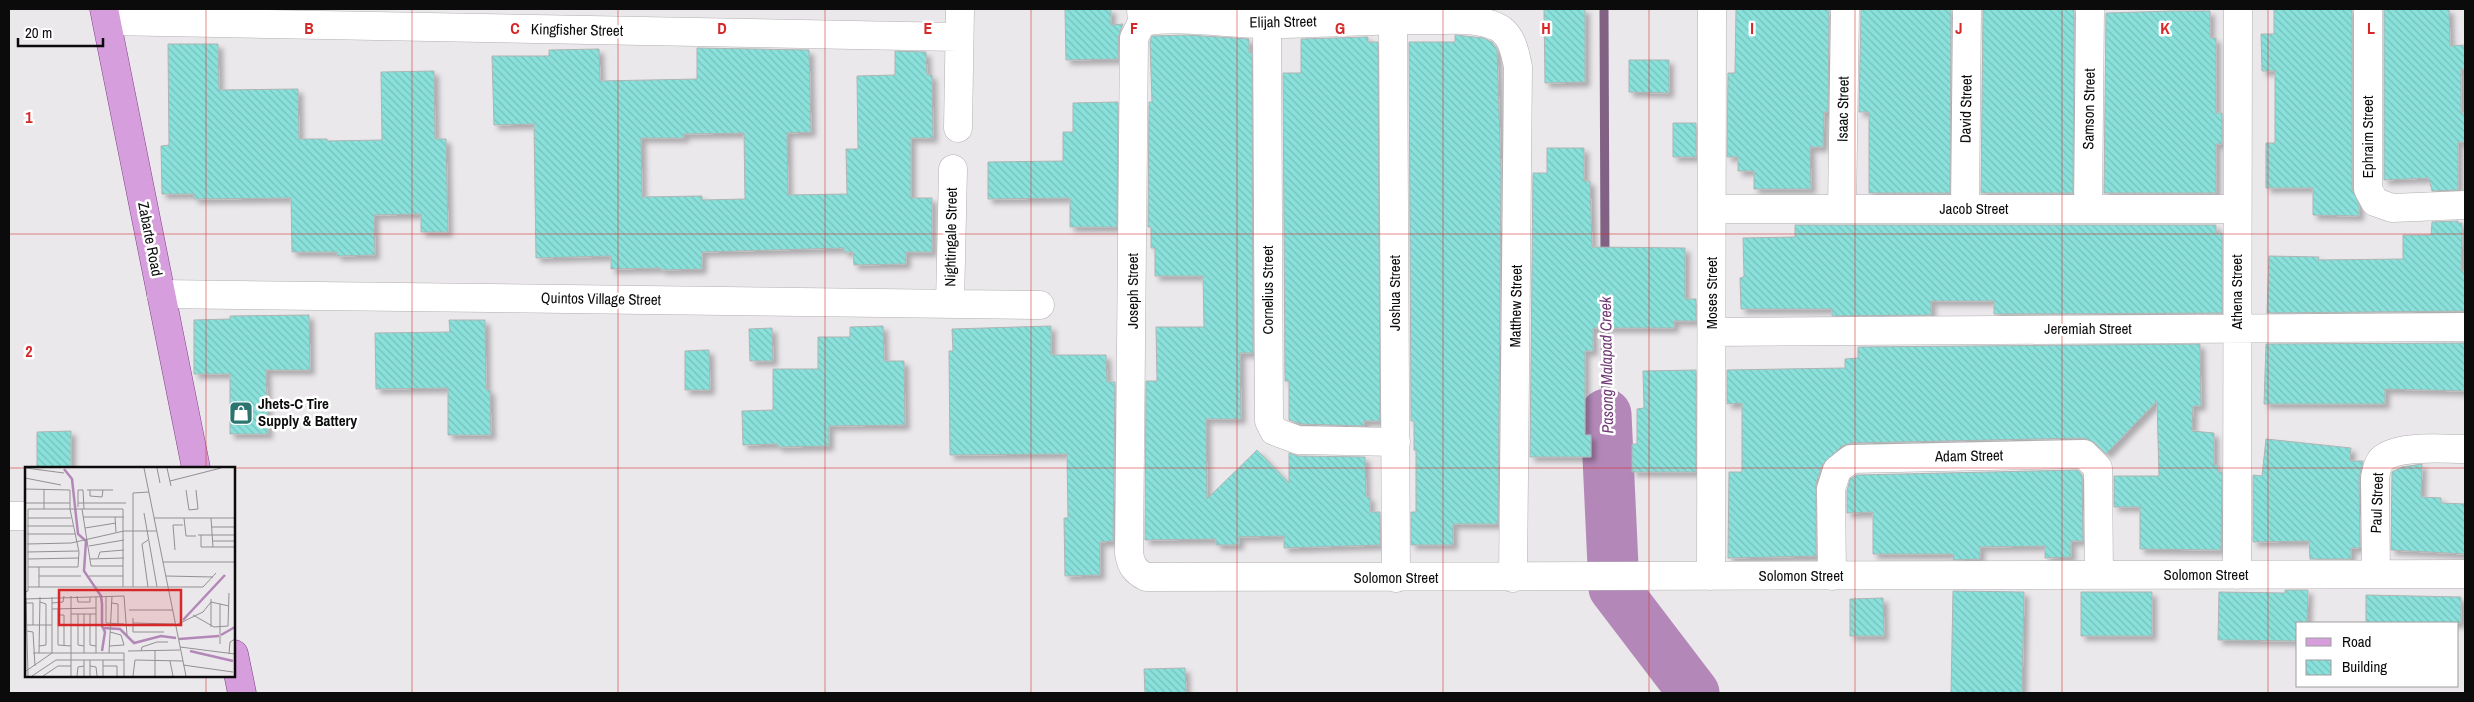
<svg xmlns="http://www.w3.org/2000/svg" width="2474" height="702" viewBox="0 0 2474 702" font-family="'Archivo Narrow',sans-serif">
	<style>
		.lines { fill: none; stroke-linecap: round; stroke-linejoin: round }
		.stream { stroke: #816284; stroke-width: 9 }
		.river { stroke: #b388b8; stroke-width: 51 }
		.building { fill: url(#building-back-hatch); stroke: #afb4b4; fill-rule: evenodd; filter: url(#shadow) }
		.minor-casing { stroke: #b2afb2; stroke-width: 29 }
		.major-casing { stroke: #7e4085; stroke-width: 29 }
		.minor { stroke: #fff; stroke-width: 28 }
		.major { stroke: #d69edd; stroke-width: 28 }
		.grid { fill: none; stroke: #d62828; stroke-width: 1; stroke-opacity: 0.55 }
		.labels { text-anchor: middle; stroke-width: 5; stroke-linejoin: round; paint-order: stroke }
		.street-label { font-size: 15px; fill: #0c0b0c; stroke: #fff }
		.poi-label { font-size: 15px; font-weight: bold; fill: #0c0b0c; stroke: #fff; text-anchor: start }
		.water-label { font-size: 16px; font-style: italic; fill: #703976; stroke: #fff }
		.inset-river { fill: none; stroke: #b388b8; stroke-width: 2.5 }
		.inset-road { fill: none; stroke: #929092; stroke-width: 1 }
		.view { fill: #d62828; fill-opacity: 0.15; stroke: #d62828; stroke-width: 2.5 }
		.inset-edge { fill: none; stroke: #0c0b0c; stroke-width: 2.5 }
		.grid-label { font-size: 16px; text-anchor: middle; font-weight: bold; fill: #d62828; stroke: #fff; stroke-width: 5; stroke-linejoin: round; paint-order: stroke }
	</style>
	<defs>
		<pattern id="building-back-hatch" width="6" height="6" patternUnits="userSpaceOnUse" patternTransform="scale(1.25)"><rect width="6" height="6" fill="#8ae1db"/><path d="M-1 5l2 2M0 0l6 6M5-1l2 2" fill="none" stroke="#76c0bb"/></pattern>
		<filter id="shadow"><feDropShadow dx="4.5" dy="4.5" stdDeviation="2.5" flood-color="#0004"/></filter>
	</defs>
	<rect width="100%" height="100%" fill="#ebe8eb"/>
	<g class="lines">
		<path class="stream" d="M1604 9 1605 258
			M1605 316 1606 414"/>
		<path class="river" d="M1606 414 1614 588 1694 693"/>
	</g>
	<path class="building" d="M1065 9H1111V25L1123 24 1118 37V59L1066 60Z
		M1544 9H1585V82L1545 83Z
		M1736 9H1829L1828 112H1824L1823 147H1810L1811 189H1754V171H1738V157H1727L1728 73H1735Z
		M1861 9H1951L1950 193H1869V112H1859Z
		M1983 9H2074L2073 193H1981Z
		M2274 9H2352V189L2359 204V216L2313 215V188H2266V143H2275V71H2262L2261 34H2274Z
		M2384 9H2449L2450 46 2465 45V69H2461V113H2465V142H2458V190L2432 191 2429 178 2384 180Z
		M2172 11H2210V38H2216V113H2222V144H2216V193H2104L2106 13Z
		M1188 35 1249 39V53H1252L1253 353H1240L1241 419H1206L1207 499 1257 450 1289 483V453L1298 456 1365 457 1366 497H1370V512H1380V545L1284 548V536L1239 537V545H1216V539L1145 540 1146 381H1157L1156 327H1204L1203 276H1155V248H1151V227H1148L1149 102H1152L1150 42 1152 36Z
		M1455 35 1483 38 1492 42 1497 50 1501 173 1498 524H1453V545H1411V512H1416V450H1414V421H1411L1409 42H1455Z
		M1368 37V42H1378L1380 421H1364V426L1301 424 1289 420V381H1285L1283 73H1301V39Z
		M168 44H218L219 90 298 89 299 139H327V141L382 140 381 72 434 71 435 139H446L448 232H421V214L374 215 375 255 337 256V252H292L291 198 194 199V194H162L161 146 169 145Z
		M697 48 809 50 811 132 787 133 788 195 847 194 846 149H858L857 76 895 75V51L926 52 927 75H932L933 138H911V198H932V252H906V264L854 265 853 252H844V248L702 252V269L661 270V268L611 269V256L536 258 534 124 494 125 492 56H549V50L599 49 600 81 697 79ZM744 133 745 199 702 200V196L642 197 641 138H684V134Z
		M1629 60H1669V93L1629 92Z
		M1118 102 1117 227H1070V198L988 199V162L1063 161V132H1073V103Z
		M1673 123H1696V157H1673Z
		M1547 148H1584V181H1590L1592 247 1685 248V299H1696V321H1674V328H1593V351H1585V435H1591V457H1530L1533 173H1547Z
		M2458 221V223H2462L2461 271H2465V311L2267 313 2269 256 2319 257 2318 260 2403 259V235H2431L2432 222Z
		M1795 225H2216V233H2222V313L1994 314V301H1931V315L1832 316V309H1741L1740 278 1744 277 1743 238 1795 237Z
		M309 315 310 370H266L268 434H230V374H194V320L230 319V316Z
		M449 320H485L486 390H490L491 435H448V388L376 389 375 333 450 332Z
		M883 326 884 361H904L905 425 829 426V446L778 447V444L743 445 742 411 773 410V369H818V337H850V327Z
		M1051 326V355H1106L1107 382H1115L1113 541 1100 542V575L1065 576 1064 518H1068L1067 454 950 455 949 351H953L952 329Z
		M772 328 773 361H750L749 329Z
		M2465 343V391L2385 389V404H2264L2266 344Z
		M2200 344 2201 406H2193L2192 431 2214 433V465H2218V472H2222L2221 550 2140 549V507H2114V476H2159L2157 401 2106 454 2095 443 2084 438 1851 443 1842 446 1822 465 1816 484V556L1728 558 1729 472H1742V403L1727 404V370L1845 368V359L1858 358V347Z
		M706 350H709L710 390H685V351Z
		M1696 370V472H1632V444H1637V409L1644 408 1643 371Z
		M71 431V468H37V432Z
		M2266 439 2351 448 2350 461H2363L2359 478 2360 548H2351V559H2310L2309 541 2253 542V475L2262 476Z
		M2422 464 2421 497 2441 498V503L2465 504V554L2391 550 2392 472 2402 467Z
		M2078 470 2082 475 2083 541H2071V557L2045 558V546L1980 547V559L1953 560 1954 555 1949 554H1873V512L1847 513V491L1850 479 1857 475Z
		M2285 590H2308L2307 623H2298V641L2218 640 2219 592 2285 593Z
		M1953 591 2024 592 2022 693H1951Z
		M2081 592H2152V636H2081Z
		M2366 595 2461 597V623H2366Z
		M1883 598 1884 636H1850V599Z
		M1185 668 1186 693H1145L1144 669Z"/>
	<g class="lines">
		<g class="minor-casing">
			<path id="minor" d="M1141 9 1142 22 1134 38 1129 553C1131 566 1135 571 1146 577L2465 574
				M1396 9 1393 19 1396 578
				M2368 9V189L2375 202 2392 208 2465 205
				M107 21 958 37
				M1142 22C1183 15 1226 24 1267 24 1323 24 1379 19 1435 20 1455 20 1476 18 1495 26 1511 32 1515 51 1518 67L1513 578
				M1267 24 1269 421 1274 431 1298 440 1396 442
				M958 128 960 9
				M1712 209H2237
				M1842 209 1845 9
				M1965 209 1967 9
				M2088 209 2090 9
				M161 294 1040 305
				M950 304 953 169
				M1712 332 2465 327
				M9 516H26
				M2376 574 2375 478C2376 472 2377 465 2381 460 2396 444 2445 449 2465 449
				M2237 575 2238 9
				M1711 576 1712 9
				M1832 576 1831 489 1837 470 1851 459 2084 454 2098 468 2099 575"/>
		</g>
		<g class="major-casing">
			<path id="major" d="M104 9 196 468
				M234 654 242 693"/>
		</g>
		<use href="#minor" class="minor"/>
		<use href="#major" class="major"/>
	</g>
	<path class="grid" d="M206 9V468M412 9V693M618 9V693M825 9V693M1031 9V693M1237 9V693M1443 9V693M1649 9V693M1855 9V693M2062 9V693M2268 9V693M9 234H2465M9 468H2465M206 676V693"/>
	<defs>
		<g id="shop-square" transform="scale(1.25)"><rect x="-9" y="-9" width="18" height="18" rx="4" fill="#2b7470" stroke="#fff"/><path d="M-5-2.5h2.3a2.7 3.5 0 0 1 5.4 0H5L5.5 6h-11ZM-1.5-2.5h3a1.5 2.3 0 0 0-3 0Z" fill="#fff"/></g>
	</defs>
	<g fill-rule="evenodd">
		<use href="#shop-square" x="241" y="413"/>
	</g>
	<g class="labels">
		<g class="street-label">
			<text transform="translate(1283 22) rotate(-1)" y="5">Elijah Street</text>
			<text transform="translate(577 30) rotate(1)" y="5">Kingfisher Street</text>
			<text transform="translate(1843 109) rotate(-89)" y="5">Isaac Street</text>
			<text transform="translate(1966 109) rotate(-89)" y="5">David Street</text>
			<text transform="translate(2089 109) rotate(-89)" y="5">Samson Street</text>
			<text transform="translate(2368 137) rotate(-90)" y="5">Ephraim Street</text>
			<text x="1974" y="214">Jacob Street</text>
			<text transform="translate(951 237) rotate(-89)" y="5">Nightingale Street</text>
			<text transform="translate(150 239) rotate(79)" y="5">Zabarte Road</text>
			<text transform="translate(1268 290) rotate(-90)" y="5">Cornelius Street</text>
			<text transform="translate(1133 291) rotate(-90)" y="5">Joseph Street</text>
			<text transform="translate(2237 292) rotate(-90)" y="5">Athena Street</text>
			<text transform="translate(1395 293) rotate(-90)" y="5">Joshua Street</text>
			<text transform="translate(1712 293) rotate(-90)" y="5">Moses Street</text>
			<text transform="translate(601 299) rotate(1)" y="5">Quintos Village Street</text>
			<text transform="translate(1516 306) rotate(-89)" y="5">Matthew Street</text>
			<text x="2088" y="334">Jeremiah Street</text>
			<text transform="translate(1969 456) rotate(-1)" y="5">Adam Street</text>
			<text transform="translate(2377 503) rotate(-88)" y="5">Paul Street</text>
			<text x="2206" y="580">Solomon Street</text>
			<text x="1801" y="581">Solomon Street</text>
			<text x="1396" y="583">Solomon Street</text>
		</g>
		<g class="poi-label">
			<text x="258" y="409">Jhets-C Tire<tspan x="258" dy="17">Supply &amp; Battery</tspan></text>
		</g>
		<g class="water-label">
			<text transform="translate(1606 365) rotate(-91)" y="6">Pasong Malapad Creek</text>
		</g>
	</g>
	<g transform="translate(25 467)">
		<rect width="210" height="210" fill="#ebe8eb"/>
		<path class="inset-river" d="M39 2 47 12 53 67 61 74 59 104 76 129 77 137M77 137V159L80 165 77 184M158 153 200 108M78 161 95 162 109 176 136 169 151 171M196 168 210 160M154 172 194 169M165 184 208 194"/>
		<path class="inset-road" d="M1 1 39 6M119 1 161 209M132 1 135 16M142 1 146 19M0 11 36 18M145 14 196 1M0 22 45 23V42L54 85 53 100H3M19 23V42M62 23H88M65 23V29L77 30 78 23M161 23 164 43 173 42 171 23M0 36H45M53 36H101M53 40V23H58L59 42M57 42 66 99H98M119 46 132 120M58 50H99M90 50 91 65M3 51H46M129 51H210M159 51 161 69H171M186 51 188 80M2 59H48M187 60H210M60 61 91 56M2 67H50M173 68H210M176 68V80H210M188 74H210M2 77 46 76 99 64H132M64 79 99 73M150 83 148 58H158M2 85 53 84M73 91 75 85 99 83M3 92 54 91M65 92 99 91M138 95H210M14 100V120M14 109H56M64 109H98M141 109 188 110M3 120H178L191 106M108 120V26L124 25M123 120 117 77 123 73M0 125 3 124V42H98V120M52 129 53 135H65V130M81 129V156L99 157M1 131 3 209M0 132 99 129 102 168M186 135 204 139M1 136H8V158M27 136 38 135 39 129M87 136 93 137V157M195 137V177M27 142 71 141M33 142V178L46 179M104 143H148M46 147H71M53 147V178L59 179M65 147V178L71 179M33 148H39V179M168 148 189 160 203 159 204 126M108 151V165H139M108 156 150 157M1 158H27M151 158 178 145 186 135M186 160V132M2 164 8 165 10 199M14 179 21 178V137L15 135M84 179 99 178 96 168 85 165M155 180 210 187M130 183V209M103 184 155 183M116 184 117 180 132 175H143M8 186H99V209M14 186 15 130M59 186V147M71 186V130M84 186 87 129M204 187 205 175 210 172M65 193V209M78 193V209M145 194 148 209M158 198 208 205M65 199 71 200 72 209M78 199H92V209M1 204 27 186V130M7 209 31 193H99M18 209 33 199H46M46 209V129M52 209 53 200 59 199M59 209V193M108 209 110 193 158 194"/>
		<path class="view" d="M34 123H156V158H34Z"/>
		<rect width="210" height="210" class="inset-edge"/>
	</g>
	<g class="grid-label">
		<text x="309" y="34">B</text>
		<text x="515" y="34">C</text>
		<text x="722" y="34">D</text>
		<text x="928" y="34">E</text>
		<text x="1134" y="34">F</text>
		<text x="1340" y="34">G</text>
		<text x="1546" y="34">H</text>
		<text x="1752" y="34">I</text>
		<text x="1959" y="34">J</text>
		<text x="2165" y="34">K</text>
		<text x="2371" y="34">L</text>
		<text x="29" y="123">1</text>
		<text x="29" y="357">2</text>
	</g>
	<rect width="2474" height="702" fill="none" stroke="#0c0b0c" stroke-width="20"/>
	<rect x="2296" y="622" width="162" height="65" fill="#ffffff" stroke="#9e9d9e"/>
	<rect x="2306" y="638" width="25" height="8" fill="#d69edd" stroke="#9e9d9e"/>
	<text x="2342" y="647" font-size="15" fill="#0c0b0c">Road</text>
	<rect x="2306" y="660" width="25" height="15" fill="url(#building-back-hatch)" stroke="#9e9d9e"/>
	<text x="2342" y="672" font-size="15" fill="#0c0b0c">Building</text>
	<path d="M18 38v8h85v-8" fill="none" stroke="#0c0b0c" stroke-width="2.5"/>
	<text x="25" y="38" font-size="15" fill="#0c0b0c" stroke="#ffffff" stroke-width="4" paint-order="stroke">20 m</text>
</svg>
